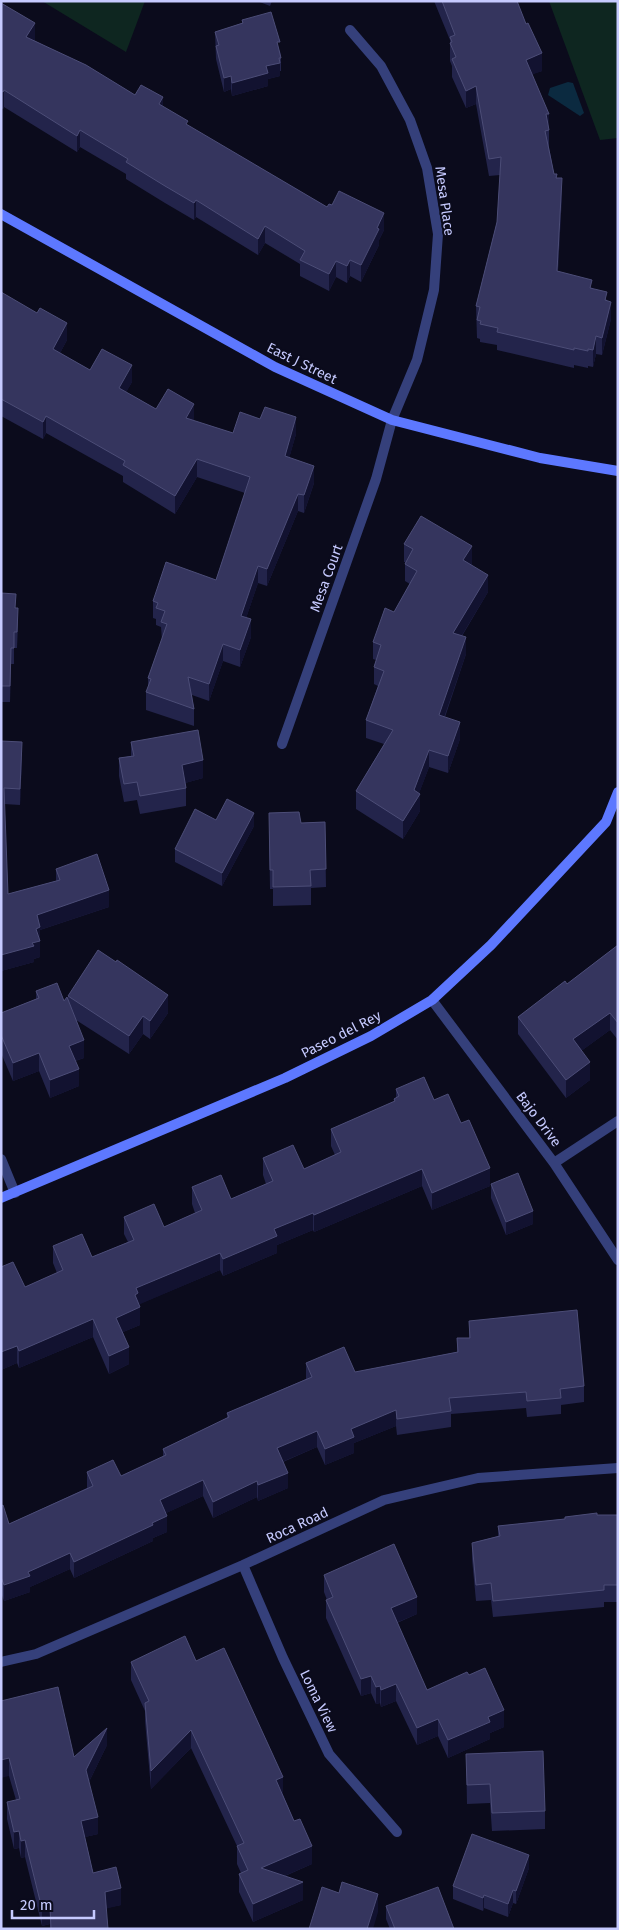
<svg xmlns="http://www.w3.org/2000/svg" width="619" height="1930" viewBox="0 0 619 1930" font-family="'Fira Sans',sans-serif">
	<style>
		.green { fill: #0e2620 }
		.water { fill: #0b2a40 }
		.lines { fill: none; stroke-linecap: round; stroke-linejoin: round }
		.street { stroke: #35407b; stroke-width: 10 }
		.secondary { stroke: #5d78ff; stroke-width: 10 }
		.wall { fill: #23244b }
		.shaded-wall { fill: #121230 }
		.building { fill: #35355e; stroke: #4c4d77 }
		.labels { text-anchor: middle; stroke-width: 4; stroke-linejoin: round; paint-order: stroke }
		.street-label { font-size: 14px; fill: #c6caff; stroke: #0b0b1c }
	</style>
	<rect width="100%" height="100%" fill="#0b0b1c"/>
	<path class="green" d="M42 1H145L126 52Z
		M549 1H618V138L600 140Z"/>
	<path class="water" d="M568 82 573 83 584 113 580 116 548 95 550 88Z"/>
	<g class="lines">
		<path class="street" d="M282 744 376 479 392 420 417 360 434 290 438 234 427 168 410 120 381 66 350 30
			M432 1000 554 1163 618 1260
			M1 1159 15 1193
			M554 1163 618 1121
			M243 1565 283 1658 329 1754 397 1832
			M1 1662 36 1654 243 1565 384 1500 478 1478 618 1468"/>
		<path class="secondary" d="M1 214 275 367 392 420 540 458 618 471
			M1 1198 285 1078 371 1036 432 1000 491 945 606 822 618 792"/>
	</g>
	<path class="wall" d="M257 1H272L270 6Z
		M434 1H517L542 71 532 74 549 131V147L554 174 557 178 562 195 558 271 592 288 607 300 611 319 602 355 596 354 593 367 588 366V368L574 365V368L497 350V345L480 342V339L477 338 476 306 497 222 500 175 489 176 476 104 466 108 452 77V66L450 61V40Z
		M1 3 35 39 34 40 135 95 163 107 188 126 327 207 384 230 379 240V245L361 282 350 276 347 283 336 277 329 291 300 276V264L265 243 258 255 196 217 194 220 165 203 126 179V174L80 147 77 152 4 107 3 109 1 108Z
		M242 20 280 51 281 58V71H280V76L268 79V86L232 96 231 89 224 92 216 59 215 32 242 23Z
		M1 292 67 340 60 353 90 370 132 382 126 392 156 409 233 433 296 434 289 458 314 483 304 513 298 511 267 586 258 583 246 618 251 637 240 667 223 661 209 701 192 695 194 709V726L146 710V692L148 688V678L162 640 161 627 156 625V619L153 618V601L216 580 245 493 197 477 175 514 123 482V476L46 433 43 439 1 416Z
		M404 544 472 563 471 565 488 592 462 636 466 654 445 717 460 739 448 773 429 767 419 793 420 811 403 839 356 809V791L384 744 366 738V720L378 686 374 684V667L376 660 373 659V642L394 612 410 584 405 581V562H404Z
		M1 593 16 608 18 624 17 648H14V664H11L10 702H1Z
		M1 741 22 758 20 805 4 804 8 894 56 881V869L109 907 40 930V957L34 959V962L1 971Z
		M131 742 203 778 185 783 186 788V806L140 814 137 800 124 802 119 776V758L131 756Z
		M325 822 326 887 311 888V905L273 906V889H270L269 831 301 823Z
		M254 826 222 886 175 862V849Z
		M618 945V1040L610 1030 581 1051 590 1080 566 1098 518 1034V1017L567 984Z
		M36 991 64 1001 68 998V996L168 1013 150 1039 143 1034 129 1054 76 1020 84 1058 75 1061 79 1086 50 1098 39 1071 13 1081 1 1053V1013L36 999Z
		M396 1089 434 1100 461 1123 490 1186 432 1210 422 1186 314 1232 313 1230 277 1245V1253L223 1276 220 1270 139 1304 140 1325 123 1332 129 1364 109 1374 93 1337 19 1368 17 1363 1 1370 25 1287 57 1273 53 1263V1246L92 1257 128 1242 124 1234V1217L164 1227 195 1213 192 1204V1187L231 1199 266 1184 263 1175V1158L304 1169 335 1155 331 1146V1129L394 1102V1099L396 1098Z
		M491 1184 533 1224 506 1235 491 1198Z
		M469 1321 584 1386V1402L561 1405V1414L527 1417 526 1408 451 1414V1427L397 1435 396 1426 354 1443V1453L325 1465 317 1447 283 1462 288 1488 258 1501 257 1497 213 1518 203 1496 166 1513 167 1532 153 1538V1541L74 1578 70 1569 30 1587V1592L4 1601 1 1593V1506L9 1524 87 1488V1472L121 1476 163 1457V1449L227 1418V1413L306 1379V1363L355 1372 457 1352V1338H469Z
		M597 1515H618V1602H604V1607L493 1617 491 1600 476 1601 472 1559V1543L498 1536V1526Z
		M324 1575 417 1614 397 1623 427 1690 469 1675 504 1727 490 1733V1739L448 1758 438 1736 417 1745 396 1701 381 1707 380 1703 376 1704 371 1693 361 1696 326 1618V1600H327L324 1592Z
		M196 1661 283 1795 312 1864 285 1876 303 1900 253 1922 239 1892V1874L241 1873 237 1864V1846L191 1748 151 1789 145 1721V1711L131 1680V1662Z
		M1 1701 74 1757 107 1745 89 1782 98 1834 85 1837 93 1873 121 1905 106 1908 108 1929H50V1924L42 1926 25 1857 21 1858 19 1848 14 1849 7 1819V1802L16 1800 9 1776Z
		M466 1754 545 1811V1829L492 1831 490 1803 467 1804Z
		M529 1868 516 1904 513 1903 508 1917 484 1908 483 1911 453 1899V1886Z
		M386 1906 454 1929H390L386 1919Z"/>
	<path class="shaded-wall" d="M35 23V39L26 53V37Z
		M542 53V71L526 77V60Z
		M280 63V76L268 79V86L232 96V83L266 66Z
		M231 76V89L224 92V78Z
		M476 86V104L466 108V91Z
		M4 90V107L3 109V92Z
		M163 97V114L159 104Z
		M546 114H549V131V130Z
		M80 130V147L77 152V136Z
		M562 178V195L557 289V271Z
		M196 200V217L194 220V203Z
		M384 213V230L379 240V245L361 282V265L377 228Z
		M265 226V243L258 255V239Z
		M350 260V276L347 283V266Z
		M336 261V277L329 291V274Z
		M611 302V319L602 355V338Z
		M67 323V340L53 366V349Z
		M596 336V354L593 367V350Z
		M132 365V382L119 405V388Z
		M194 404V421L186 418Z
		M46 416V433L43 439V422Z
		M296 417V434L285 473V456Z
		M197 459V477L175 514V496Z
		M314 466V483L304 513V495Z
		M298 494V511L267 586V569Z
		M472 546V563L463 578V560Z
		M258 566V583L241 633V616Z
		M488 575V592L453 650V633Z
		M251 619V637L240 667V650Z
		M466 637V654L439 732V715Z
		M223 644V661L209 701V684Z
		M460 722V739L448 773V756Z
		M22 742V758L20 805V789Z
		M429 750V767L417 799 420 794V811L403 839V821Z
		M203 760V778L182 784V765Z
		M254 813V826L222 886V873Z
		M109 890V907L40 930V957L34 959V962L1 971V955L32 943 37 915Z
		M168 995V1013L150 1039V1021Z
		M610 1013V1030L573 1057V1039Z
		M143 1016V1034L129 1054V1036Z
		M84 1040V1058L69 1063V1046Z
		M39 1053V1071L13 1081V1063Z
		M590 1062V1080L566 1098V1080Z
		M79 1069V1086L50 1098V1080Z
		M490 1168V1186L432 1210V1193Z
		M422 1169V1186L314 1232V1215Z
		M533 1211V1224L506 1235V1222Z
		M313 1213V1230L277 1245V1253L223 1276V1259L274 1229Z
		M220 1253V1270L138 1305 140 1307V1325L116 1335V1318L135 1295 136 1288Z
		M93 1319V1337L19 1368V1351Z
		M17 1346V1363L1 1370V1352Z
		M129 1347V1364L109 1374V1356Z
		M396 1410V1426L354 1443V1453L325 1465V1449L351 1429Z
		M317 1431V1447L277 1464V1448Z
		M288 1473V1488L258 1501V1485Z
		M203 1480V1496L160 1516V1500Z
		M257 1481V1497L213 1518V1502Z
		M167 1516V1532L153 1538V1541L74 1578V1562L152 1523Z
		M70 1553V1569L30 1587V1592L4 1601V1585L28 1572Z
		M417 1597V1614L391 1625V1608Z
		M371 1676V1693L361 1696V1679Z
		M396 1684V1701L381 1707V1690Z
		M380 1686V1703L376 1704V1687Z
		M504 1710V1727L490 1733V1739L448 1758V1740L488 1717Z
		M438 1719V1736L417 1745V1728Z
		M107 1728V1745L86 1788V1770Z
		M191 1730V1748L151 1789V1771Z
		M9 1758V1776L1 1778V1760Z
		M283 1777V1795L276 1780Z
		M98 1817V1834L81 1838V1821Z
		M19 1831V1848L14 1849V1832Z
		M25 1840V1857L21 1858V1841Z
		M312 1846V1864L261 1886V1868Z
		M529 1855V1868L516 1904V1891Z
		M303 1882V1900L253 1922V1904Z
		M121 1888V1905L105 1909V1892Z
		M513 1890V1903L508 1917V1904Z
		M378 1894V1912L373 1929H367Z
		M484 1895V1908L483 1911V1898Z
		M50 1907V1924L42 1926V1909Z"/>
	<path class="building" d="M442 1H517L526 24 528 23 542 53 526 60 549 114H546L549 130 545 131 554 174H557L556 178H562L557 271 592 280 590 288 607 292 605 300 611 302 602 338 596 336 593 350 588 349V351L574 348V350L497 332 498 328 480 324 481 321 477 320 480 307 476 306 497 222 501 157 489 159 476 86 466 91 452 59 456 57 450 43 452 42 450 37 455 35Z
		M1 3 35 23 26 37 86 65 135 95 141 85 163 97 159 104 188 121 186 124 327 207 329 204 332 205 339 191 384 213 377 228 379 229 361 265 350 260 347 266 336 261 329 274 300 260 305 251 265 226 258 239 196 200 194 203 165 186 126 162 128 159 80 130 77 136 4 90 3 92 1 91Z
		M271 12 280 42H277L281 58H279L280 63 266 66 268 73 232 83 231 76 224 78 216 46 219 45 215 32 243 23 242 20Z
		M1 292 37 313 40 308 67 323 53 349 90 370 102 349 132 365 119 388 156 409 168 389 194 404 186 418 233 433 240 412 260 419 265 407 296 417 285 456 314 466 304 495 298 494 267 569 258 566 241 616 251 619 240 650 223 644 209 684 188 677 194 709 146 692 151 679 148 678 167 624 161 622 165 611 156 608 158 603 153 601 166 562 216 580 250 477 197 459 175 496 123 465 125 461 46 416 43 422 1 399Z
		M421 516 472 546 463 560 488 575 453 633 466 637 439 715 460 722 448 756 429 750 414 790 420 794 403 821 356 791 393 730 366 720 384 671 374 667 381 645 373 642 385 608 394 612 417 571 405 564 413 549 404 544Z
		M1 593 16 594 15 608H18L17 632H14V648H11L10 686H1Z
		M198 730 203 760 182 765 186 788 140 796 137 782 124 784 119 758 134 756 131 742Z
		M1 741 22 742 20 789 4 788 8 894 60 880 56 869 97 854 109 890 37 915 40 927 36 929 40 941 32 943 34 946 1 955Z
		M227 799 254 813 222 873 175 849 195 809 216 820Z
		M299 812 301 823 325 822 326 869 310 870 311 886 273 887V870H270L269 813Z
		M618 945V1023L610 1013 573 1039 590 1062 566 1080 518 1017 565 981 567 984Z
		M98 950 116 962 117 960 168 995 150 1021 143 1016 129 1036 68 996Z
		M57 983 64 1001 67 997 84 1040 69 1046 79 1069 50 1080 39 1053 13 1063 1 1035V1013L39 998 36 991Z
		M424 1077 434 1100 448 1094 461 1123 469 1120 490 1168 432 1193 422 1169 314 1215 313 1213 274 1229 277 1236 223 1259 220 1253 136 1288 138 1293 135 1295 140 1307 116 1318 129 1347 109 1356 93 1319 19 1351 17 1346 1 1352V1267L13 1262 25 1287 63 1270 53 1246 82 1234 92 1257 134 1240 124 1217 154 1204 164 1227 202 1210 192 1187 221 1175 231 1199 273 1181 263 1158 293 1145 304 1169 341 1152 331 1129 395 1101 394 1099 399 1096 396 1089Z
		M518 1173 533 1211 506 1222 491 1184Z
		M577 1310 584 1386 560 1389 561 1398 527 1401 526 1392 449 1398 451 1411 397 1419 396 1410 351 1429 354 1437 325 1449 317 1431 277 1448 288 1473 258 1485 257 1481 213 1502 203 1480 160 1500 167 1516 152 1523 153 1525 74 1562 70 1553 28 1572 30 1576 4 1585 1 1577V1506L3 1505 9 1524 93 1486 87 1472 113 1460 121 1476 166 1455 163 1449 229 1417 227 1413 312 1377 306 1363 344 1347 355 1372 458 1352 457 1338H470L469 1321Z
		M597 1513V1515H618V1585H604V1590L493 1601 491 1583 476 1585 472 1543 500 1536 498 1526 565 1519V1517Z
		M394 1544 417 1597 391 1608 427 1690 467 1672 469 1675 485 1668 504 1710 488 1717 490 1722 448 1740 438 1719 417 1728 396 1684 381 1690 380 1686 376 1687 371 1676 361 1679 326 1600 333 1597 324 1575Z
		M185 1636 196 1661 224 1648 283 1777 276 1780 294 1821 300 1819 312 1846 261 1868 303 1882 253 1904 239 1874 248 1870 237 1846 244 1843 191 1730 151 1771 145 1703 149 1701 131 1662Z
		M58 1687 74 1757 107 1728 86 1770 98 1817 81 1821 93 1873 116 1867 121 1888 105 1892 108 1929H51L50 1907 42 1909 25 1840 21 1841 19 1831 14 1832 7 1802 20 1799 9 1758 1 1760V1701Z
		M543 1751 545 1811 492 1813 490 1784 467 1785 466 1754Z
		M472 1834 529 1855 516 1891 513 1890 508 1904 484 1895 483 1898 453 1886Z
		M342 1882 378 1894 367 1929H309L322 1887 339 1893Z
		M438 1887 454 1929H395L386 1906Z"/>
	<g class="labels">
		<g class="street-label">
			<text transform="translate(445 201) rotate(82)" y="5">Mesa Place</text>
			<text transform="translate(302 363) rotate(26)" y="5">East J Street</text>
			<text transform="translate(326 578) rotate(-70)" y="5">Mesa Court</text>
			<text transform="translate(341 1034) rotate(-27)" y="5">Paseo del Rey</text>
			<text transform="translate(539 1119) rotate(53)" y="5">Bajo Drive</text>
			<text transform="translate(297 1525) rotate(-25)" y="5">Roca Road</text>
			<text transform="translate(319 1701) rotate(64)" y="5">Loma View</text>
		</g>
	</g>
	<rect width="619" height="1930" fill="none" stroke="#c6caff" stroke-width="5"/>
	<path d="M12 1910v8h82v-8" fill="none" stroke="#c6caff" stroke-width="2.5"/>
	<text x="20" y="1910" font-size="15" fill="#c6caff" stroke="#0b0b1c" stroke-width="4" paint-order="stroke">20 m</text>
</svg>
